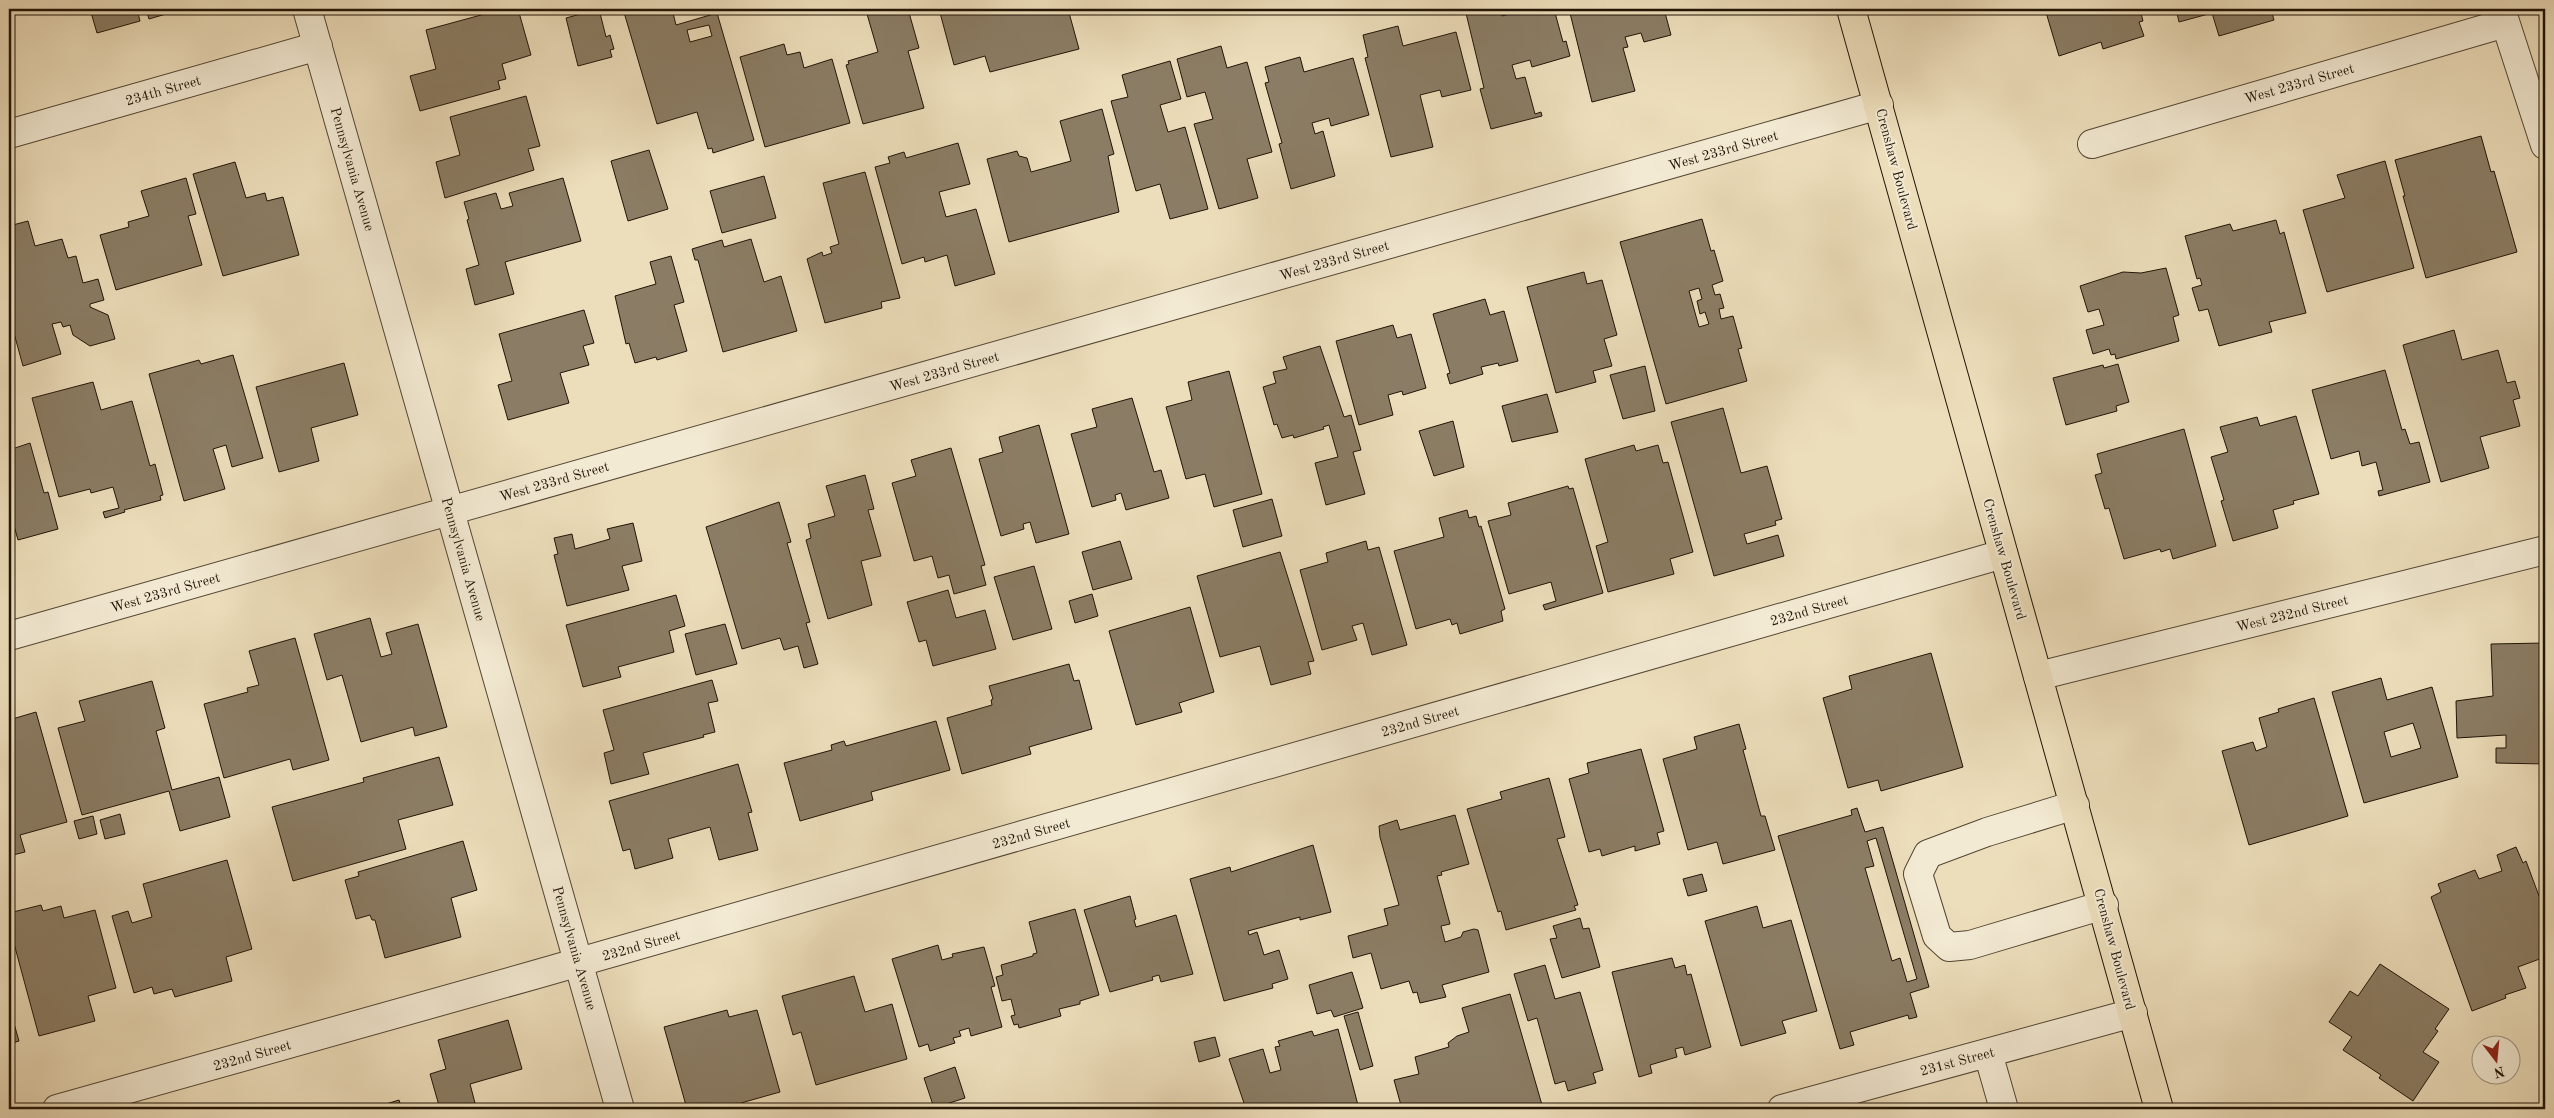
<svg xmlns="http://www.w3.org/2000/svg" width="2554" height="1118" viewBox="0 0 2554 1118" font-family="'Old Standard TT',serif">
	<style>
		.building { fill: #8b7d65; stroke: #201407; fill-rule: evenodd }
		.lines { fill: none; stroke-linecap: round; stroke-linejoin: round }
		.minor-casing { stroke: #534634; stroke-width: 30 }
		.major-casing { stroke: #201407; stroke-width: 30 }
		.minor { stroke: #f3ead3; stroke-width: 28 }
		.major { stroke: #eddebb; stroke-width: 28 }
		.labels { text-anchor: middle; stroke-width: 4; stroke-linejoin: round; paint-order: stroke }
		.street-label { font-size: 14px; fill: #201407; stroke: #f3ead3 }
	</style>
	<rect width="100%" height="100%" fill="#eddebb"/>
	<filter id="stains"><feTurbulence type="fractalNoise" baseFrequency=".004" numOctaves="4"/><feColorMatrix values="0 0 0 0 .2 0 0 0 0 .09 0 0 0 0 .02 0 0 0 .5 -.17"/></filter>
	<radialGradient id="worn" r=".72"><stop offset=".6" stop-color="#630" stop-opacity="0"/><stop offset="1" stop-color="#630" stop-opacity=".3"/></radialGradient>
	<path class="building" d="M90 9H137L140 21 97 33Z
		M146 9H183L149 19Z
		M503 9H518L531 55 502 64 506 79 498 81 500 89 420 111 410 76 436 69 426 30Z
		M599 9 606 37 610 35 614 49 610 50 612 57 578 66 566 18Z
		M623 9H672L676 25 717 13 754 140 713 153 712 148 708 149 697 112 657 124ZM709 25 712 36 690 42 687 30Z
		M886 9H908L919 48 908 51 924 108 863 124 846 65 849 64 848 61 878 52 867 14Z
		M939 9H1068L1079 49 990 72 985 56 954 65Z
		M1247 9H1261L1248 12Z
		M1465 9H1500L1502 16 1528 9H1554L1563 42 1566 41 1570 56 1532 67 1530 60 1512 65 1516 79 1525 77 1535 114 1541 112 1542 116 1491 129 1480 89 1484 88Z
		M1569 9H1664L1671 35 1644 42 1641 33 1625 37 1628 47 1623 48 1635 91 1592 102Z
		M2045 9H2140L2143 21 2139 22 2144 36 2103 49 2101 42 2059 56Z
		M2176 9H2276L2277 12 2272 13 2274 20 2219 36 2212 13 2179 22Z
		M1398 26 1403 46 1456 32 1471 90 1442 97 1440 90 1420 95 1433 147 1391 157 1365 58 1368 57 1363 35Z
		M784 44 787 55 800 52 804 68 832 59 850 123 765 147 740 57Z
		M1221 46 1227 68 1247 62 1272 152 1247 159 1258 198 1219 209 1194 124 1213 119 1205 92 1187 97 1177 59Z
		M1300 57 1304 72 1353 58 1369 115 1331 126 1329 118 1312 123 1315 134 1323 131 1335 176 1291 189 1279 144 1282 143 1265 83 1269 82 1265 67Z
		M1170 61 1181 99 1160 105 1168 132 1185 127 1208 209 1170 219 1160 184 1136 191 1111 101 1128 97 1122 75Z
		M526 96 540 146 528 149 534 170 445 198 436 162 460 155 450 117Z
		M1102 109 1114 154 1108 156 1119 212 1009 242 987 159 1017 151 1019 156 1027 158 1031 172 1071 161 1060 121Z
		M2481 136 2491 172 2494 171 2517 252 2426 278 2403 196H2405L2395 160Z
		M958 143 970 184 939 192 946 217 976 209 995 274 955 286 947 255 925 262 924 257 902 264 875 167 890 163 888 157 904 152 906 158Z
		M649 150 668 209 628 221 611 161Z
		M2385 161 2414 268 2327 292 2303 210 2345 198 2337 175Z
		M235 162 246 198 265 193 267 201 283 197 299 255 223 276 193 174Z
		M865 172 900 298 881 302 882 308 825 323 807 259 822 252 823 256 832 253 830 247 839 244 823 183Z
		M764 176 776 218 722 233 710 191Z
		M186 178 196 214 188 216 202 265 116 290 100 235 129 227 128 222 149 216 141 191Z
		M563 178 581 241 505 262 514 294 475 305 466 269 479 265 467 220 469 219 464 202 496 193 501 209 513 206 509 193Z
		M1702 219 1711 251 1714 250 1723 281 1712 285 1715 295 1720 294 1724 308 1719 309 1721 319 1733 316 1742 348 1738 349 1747 381 1666 404 1620 242ZM1699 288 1702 299 1697 301 1700 314 1705 312 1709 324 1699 327 1689 291Z
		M2276 220 2280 234 2284 232 2306 313 2269 322 2272 332 2219 346 2208 309 2199 311 2192 288 2202 285 2200 278 2197 279 2185 236 2230 224 2233 231Z
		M28 221 35 246 62 239 68 258 76 256 83 283 98 279 104 300 90 304V307L108 315 115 339 90 346 73 335 70 325 63 327 61 322 52 324 61 354 23 366 9 315V226Z
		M751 239 764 282 781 276 797 331 723 352 698 260H695L692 249 722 240 724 247Z
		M671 256 684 302 674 305 687 351 657 360 656 357 635 363 629 343 626 344 615 296 656 284 650 262Z
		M2166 268 2179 315 2173 317 2179 341 2116 359 2115 354 2111 355 2109 349 2093 354 2086 330 2104 325 2099 309 2088 312 2080 286 2123 272 2141 273Z
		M1584 272 1587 284 1602 280 1617 335 1604 339 1612 366 1593 371 1596 382 1556 393 1527 287Z
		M1485 299 1490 315 1504 311 1518 361 1499 366 1498 363 1481 367 1483 374 1450 384 1447 374 1450 373 1433 314Z
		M584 310 594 343 583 346 589 365 560 373 569 403 508 420 498 385 512 381 499 334Z
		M1393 325 1397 338 1411 334 1426 388 1403 395 1402 391 1388 395 1393 415 1359 425 1336 341Z
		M2454 330 2462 360 2498 350 2507 383 2515 381 2520 398 2513 400 2520 426 2480 437 2489 468 2441 482 2403 345Z
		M1320 346 1344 417 1351 415 1361 450 1353 452 1365 494 1326 505 1315 463 1338 457 1329 425 1323 427 1324 429 1294 438 1293 435 1282 438 1277 424 1274 425 1263 387 1276 383 1273 372 1287 369 1283 357Z
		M233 355 263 458 232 467 226 445 213 449 225 489 184 501 149 374 199 360 201 364Z
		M344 363 358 415 311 428 319 461 279 472 256 387Z
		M2118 364 2129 402 2116 406 2117 411 2066 425 2053 378 2103 365 2104 368Z
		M1645 366 1655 411 1623 419 1610 375Z
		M2385 370 2402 430 2405 429 2410 444 2419 442 2430 482 2379 496 2378 491 2383 490 2376 462 2362 466 2359 451 2331 459 2312 390Z
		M1229 371 1262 494 1214 507 1205 474 1186 479 1166 407 1192 400 1188 382Z
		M93 382 101 410 132 401 150 466 155 464 163 495 160 496 161 500 124 510 125 512 105 518 103 512 119 508 113 487 91 493 90 489 59 497 32 398Z
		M1547 394 1558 432 1512 442 1502 406Z
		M1132 398 1154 472 1161 470 1169 498 1126 510 1121 493 1115 495 1116 500 1092 507 1071 434 1097 427 1092 409Z
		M1723 408 1741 473 1767 466 1782 519 1775 521 1776 525 1744 534 1747 544 1778 535 1784 556 1714 576 1671 422Z
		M2296 416 2319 494 2293 501 2294 504 2273 510 2278 528 2233 541 2221 501 2224 500 2211 457 2228 452 2220 427 2257 417 2260 426Z
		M1453 421 1464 467 1434 476 1419 431Z
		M1039 425 1069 534 1036 543 1030 522 1023 524 1024 529 1001 536 979 459 1003 452 999 437Z
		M2184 429 2216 546 2173 559 2170 549 2161 552 2160 549 2124 559 2109 508 2105 509 2095 475 2102 473 2097 454Z
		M30 443 44 493 48 492 58 529 18 540 9 508V450Z
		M1634 445 1636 451 1658 445 1663 463 1668 462 1693 552 1670 559 1674 574 1608 592 1596 546 1608 542 1585 459Z
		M951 448 985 565 981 566 986 585 954 594 949 575 938 578 932 556 914 561 892 483 916 476 911 460Z
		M865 475 874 509 868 510 881 556 861 561 872 605 828 619 806 540 811 538 808 524 835 516 826 486Z
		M1568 486 1569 489 1573 488 1603 593 1545 610 1543 605 1556 601 1551 582 1509 594 1488 521 1511 515 1508 503Z
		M1272 499 1282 536 1243 547 1233 510Z
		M779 502 791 542 787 543 810 622 806 623 818 664 804 668 798 646 784 650 780 638 742 649 706 527Z
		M1467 510 1469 518 1476 516 1479 527 1481 526 1505 609 1501 611 1503 621 1460 634 1457 623 1452 625 1450 619 1416 629 1394 551 1444 537 1439 518Z
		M633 523 642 561 622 566 629 590 567 606 554 555 558 554 554 538 572 534 575 549 610 539 607 529Z
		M1120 541 1132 579 1093 590 1082 552Z
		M1366 541 1368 550 1379 547 1407 645 1372 655 1363 623 1352 626 1357 640 1322 650 1300 570 1328 562 1326 553Z
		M1280 552 1314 661 1308 662 1311 674 1271 685 1260 646 1220 657 1197 576Z
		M1034 566 1052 629 1013 640 994 577Z
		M948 590 956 618 985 610 996 649 933 666 926 640 919 642 907 602Z
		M1092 594 1098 616 1075 623 1069 601Z
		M676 595 685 626 669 631 674 652 618 667 621 677 583 687 566 625Z
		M1190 607 1214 692 1179 703 1182 712 1136 725 1109 631Z
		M370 618 381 657 392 654 386 633 418 624 447 727 415 736 413 727 361 742 342 675 327 680 314 634Z
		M725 624 737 664 696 675 685 634Z
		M295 638 329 760 293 770 290 759 224 778 204 704 248 692 247 688 259 685 249 651Z
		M2545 643V764L2496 763V748H2506V735L2457 738 2456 701 2493 696 2491 644Z
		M1931 653 1963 767 1881 791 1878 780 1848 788 1823 698 1852 689 1849 676Z
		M1069 664 1074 681 1079 680 1092 729 1029 747 1031 754 962 774 947 718 992 705 991 700 993 699 989 686Z
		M2381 678 2387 700 2432 687 2458 777 2364 803 2332 692ZM2413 723 2421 748 2391 757 2384 732Z
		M712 680 718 701 708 703 715 732 703 735 704 737 643 753 649 774 611 784 604 753 614 750 603 710Z
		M152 681 165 728 156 731 172 790 219 777 230 817 180 831 169 791 82 815 58 728 85 721 79 701Z
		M2314 698 2348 816 2249 845 2222 751 2253 742 2256 751 2267 747 2259 718 2279 712 2278 709Z
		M36 712 67 822 20 835 25 852 9 856V720Z
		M936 721 950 770 871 792 873 800 800 821 784 763 832 750 831 745 844 741 846 746Z
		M1739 724 1746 749 1743 750 1761 816H1765L1775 850 1723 864 1717 842 1688 850 1663 759 1697 749 1694 737Z
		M1641 749 1664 831 1657 833 1660 844 1635 851V846L1602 856 1600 849 1589 852 1569 779 1589 773 1587 763Z
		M439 757 453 805 398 820 406 849 293 881 272 807 364 782 363 778Z
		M738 764 752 812 748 813 758 850 719 860 710 827 668 839 673 858 635 869 630 849 623 851 609 801Z
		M1549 778 1565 837 1557 839 1578 905 1574 906 1576 910 1506 930 1501 911 1498 912 1467 809 1502 799 1500 792Z
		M1857 808 1865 832 1883 827 1929 987 1910 993 1917 1017 1909 1019 1908 1015 1850 1032 1854 1045 1840 1049 1778 836 1852 815 1851 810ZM1876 838 1917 979 1907 982 1900 958 1892 961 1865 868 1874 866 1867 841Z
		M120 814 125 834 105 839 100 820Z
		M1455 815 1469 864 1441 872 1442 875 1437 876 1450 924 1441 926 1445 942 1461 937 1463 932 1474 929 1478 930 1489 972 1442 985 1446 997 1420 1003 1417 992 1413 993 1409 981 1381 989 1371 953 1353 958 1348 936 1388 925 1384 909 1399 905 1380 837 1379 826 1397 820 1400 830Z
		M93 816 97 834 79 839 74 821Z
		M463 841 477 890 451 898 461 937 385 958 375 920H372L370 915 356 919 345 880 359 876 358 872Z
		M1313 845 1331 912 1300 920V917L1248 931 1249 935 1257 932 1264 955 1279 950 1288 979 1272 984 1273 988 1224 1001 1190 879 1230 867 1231 872Z
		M2516 847 2523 863 2526 861 2545 912V957L2518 967 2526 988 2505 995 2506 998 2472 1011 2431 897 2441 892 2438 884 2475 870 2479 879 2502 871 2497 855Z
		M227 860 252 949 226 957 232 981 175 997 172 989 154 994 152 987 134 993 112 916 128 911 132 923 152 917 143 884Z
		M1702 874 1707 891 1688 896 1683 879Z
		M1130 896 1136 919 1134 920 1136 927 1176 915 1193 974 1161 982 1159 975 1152 977 1153 980 1110 992 1084 910Z
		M41 905 43 911 61 906 64 918 95 910 116 988 88 996 95 1021 39 1036 9 925V913Z
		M1757 906 1763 928 1791 920 1817 1011 1782 1021 1786 1033 1741 1046 1705 921Z
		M1075 909 1099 995 1080 1001V1004L1059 1009 1061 1016 1019 1028 1018 1024 1014 1025 1011 1016 1015 1015 1011 999 1002 1001 996 977 1003 975 1001 965 1033 956V954L1037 953 1029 922Z
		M1580 918 1583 929 1589 928 1600 967 1562 978 1550 939 1557 938 1553 926Z
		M938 945 942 960 953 957 952 954 984 947 995 986 991 987 1002 1027 971 1036 969 1028 959 1031 961 1036 953 1038 955 1043 930 1051 928 1044 919 1047 892 959Z
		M1672 958 1675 968 1685 965 1687 975 1691 974 1711 1047 1685 1055 1683 1047 1675 1049 1677 1057 1650 1065 1652 1073 1639 1077 1612 972Z
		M2380 964 2449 1009 2435 1029 2438 1031 2423 1052 2439 1062 2413 1101 2379 1078 2381 1075 2343 1050 2352 1037 2329 1022 2350 991 2358 996Z
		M1545 965 1555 999 1580 992 1603 1070 1593 1073 1596 1083 1568 1091 1565 1081 1555 1084 1537 1018 1528 1021 1514 974Z
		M1352 972 1363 1008 1334 1017 1331 1010 1317 1014 1309 985Z
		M854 976 865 1012 892 1004 907 1059 816 1085 801 1032 793 1035 782 996Z
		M1510 994 1542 1105 1528 1109H1402L1394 1080 1419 1074 1415 1057 1449 1047 1448 1043 1457 1036 1469 1032 1462 1008Z
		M9 1006 19 1041 9 1044Z
		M727 1010 729 1017 757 1010 780 1092 741 1103 743 1109H687L664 1027Z
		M1358 1012 1373 1066 1360 1070 1344 1016Z
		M508 1020 522 1069 470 1084 475 1103 452 1109H440L430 1074 446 1069 438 1040Z
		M1338 1029 1359 1109H1246L1229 1059 1263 1049 1270 1073 1281 1070 1275 1047 1280 1046 1278 1041 1312 1031 1314 1036Z
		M1215 1037 1220 1056 1199 1062 1194 1042Z
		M955 1067 965 1098 934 1108 924 1078Z
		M399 1100 402 1109H387L386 1104Z"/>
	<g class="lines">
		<g class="minor-casing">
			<path id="minor" d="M307 9 620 1109
				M2501 9 2545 145
				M9 134 318 46
				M2092 144 2505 23
				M9 636 1879 105
				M2038 676 2545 550
				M2075 805 1987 832 1928 854 1918 874 1937 936 1949 947 1970 945 2104 905
				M1988 1053 2004 1109
				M57 1109 534 975 2003 554
				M1782 1109 2133 1013"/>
		</g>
		<g class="major-casing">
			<path id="major" d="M1851 9 2159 1109"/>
		</g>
		<use href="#minor" class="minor"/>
		<use href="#major" class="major"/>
	</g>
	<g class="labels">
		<g class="street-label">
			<text transform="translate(2299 83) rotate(-16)" y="5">West 233rd Street</text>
			<text transform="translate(163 90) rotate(-16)" y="5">234th Street</text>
			<text transform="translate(1723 150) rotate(-16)" y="5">West 233rd Street</text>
			<text transform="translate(353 169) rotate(74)" y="5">Pennsylvania Avenue</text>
			<text transform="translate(1897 169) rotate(75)" y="5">Crenshaw Boulevard</text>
			<text transform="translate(1334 260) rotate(-16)" y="5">West 233rd Street</text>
			<text transform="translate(944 371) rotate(-16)" y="5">West 233rd Street</text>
			<text transform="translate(554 481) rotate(-16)" y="5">West 233rd Street</text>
			<text transform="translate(464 559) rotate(74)" y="5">Pennsylvania Avenue</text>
			<text transform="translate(2005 559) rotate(74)" y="5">Crenshaw Boulevard</text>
			<text transform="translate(165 592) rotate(-16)" y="5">West 233rd Street</text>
			<text transform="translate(1809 610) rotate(-16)" y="5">232nd Street</text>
			<text transform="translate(2292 613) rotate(-14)" y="5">West 232nd Street</text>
			<text transform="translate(1420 721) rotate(-16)" y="5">232nd Street</text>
			<text transform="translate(1031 833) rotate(-16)" y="5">232nd Street</text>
			<text transform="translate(641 945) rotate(-16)" y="5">232nd Street</text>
			<text transform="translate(575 948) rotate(74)" y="5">Pennsylvania Avenue</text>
			<text transform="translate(2115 949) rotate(75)" y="5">Crenshaw Boulevard</text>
			<text transform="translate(252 1055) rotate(-16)" y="5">232nd Street</text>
			<text transform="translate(1957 1061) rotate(-15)" y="5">231st Street</text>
		</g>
	</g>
	<rect width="2554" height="1118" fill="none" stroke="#eddebb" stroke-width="30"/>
	<rect x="10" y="10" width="2534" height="1098" fill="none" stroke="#201407" stroke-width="2.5"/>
	<rect x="15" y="15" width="2524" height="1088" fill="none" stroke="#201407"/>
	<g transform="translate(2496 1060) rotate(164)"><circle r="24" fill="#f3ead3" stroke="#9f9481"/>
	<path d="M0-4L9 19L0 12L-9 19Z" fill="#8f2418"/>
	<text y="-8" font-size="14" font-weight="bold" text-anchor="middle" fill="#201407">N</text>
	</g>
	<rect width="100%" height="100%" filter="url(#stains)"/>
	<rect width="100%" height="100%" fill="url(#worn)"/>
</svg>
